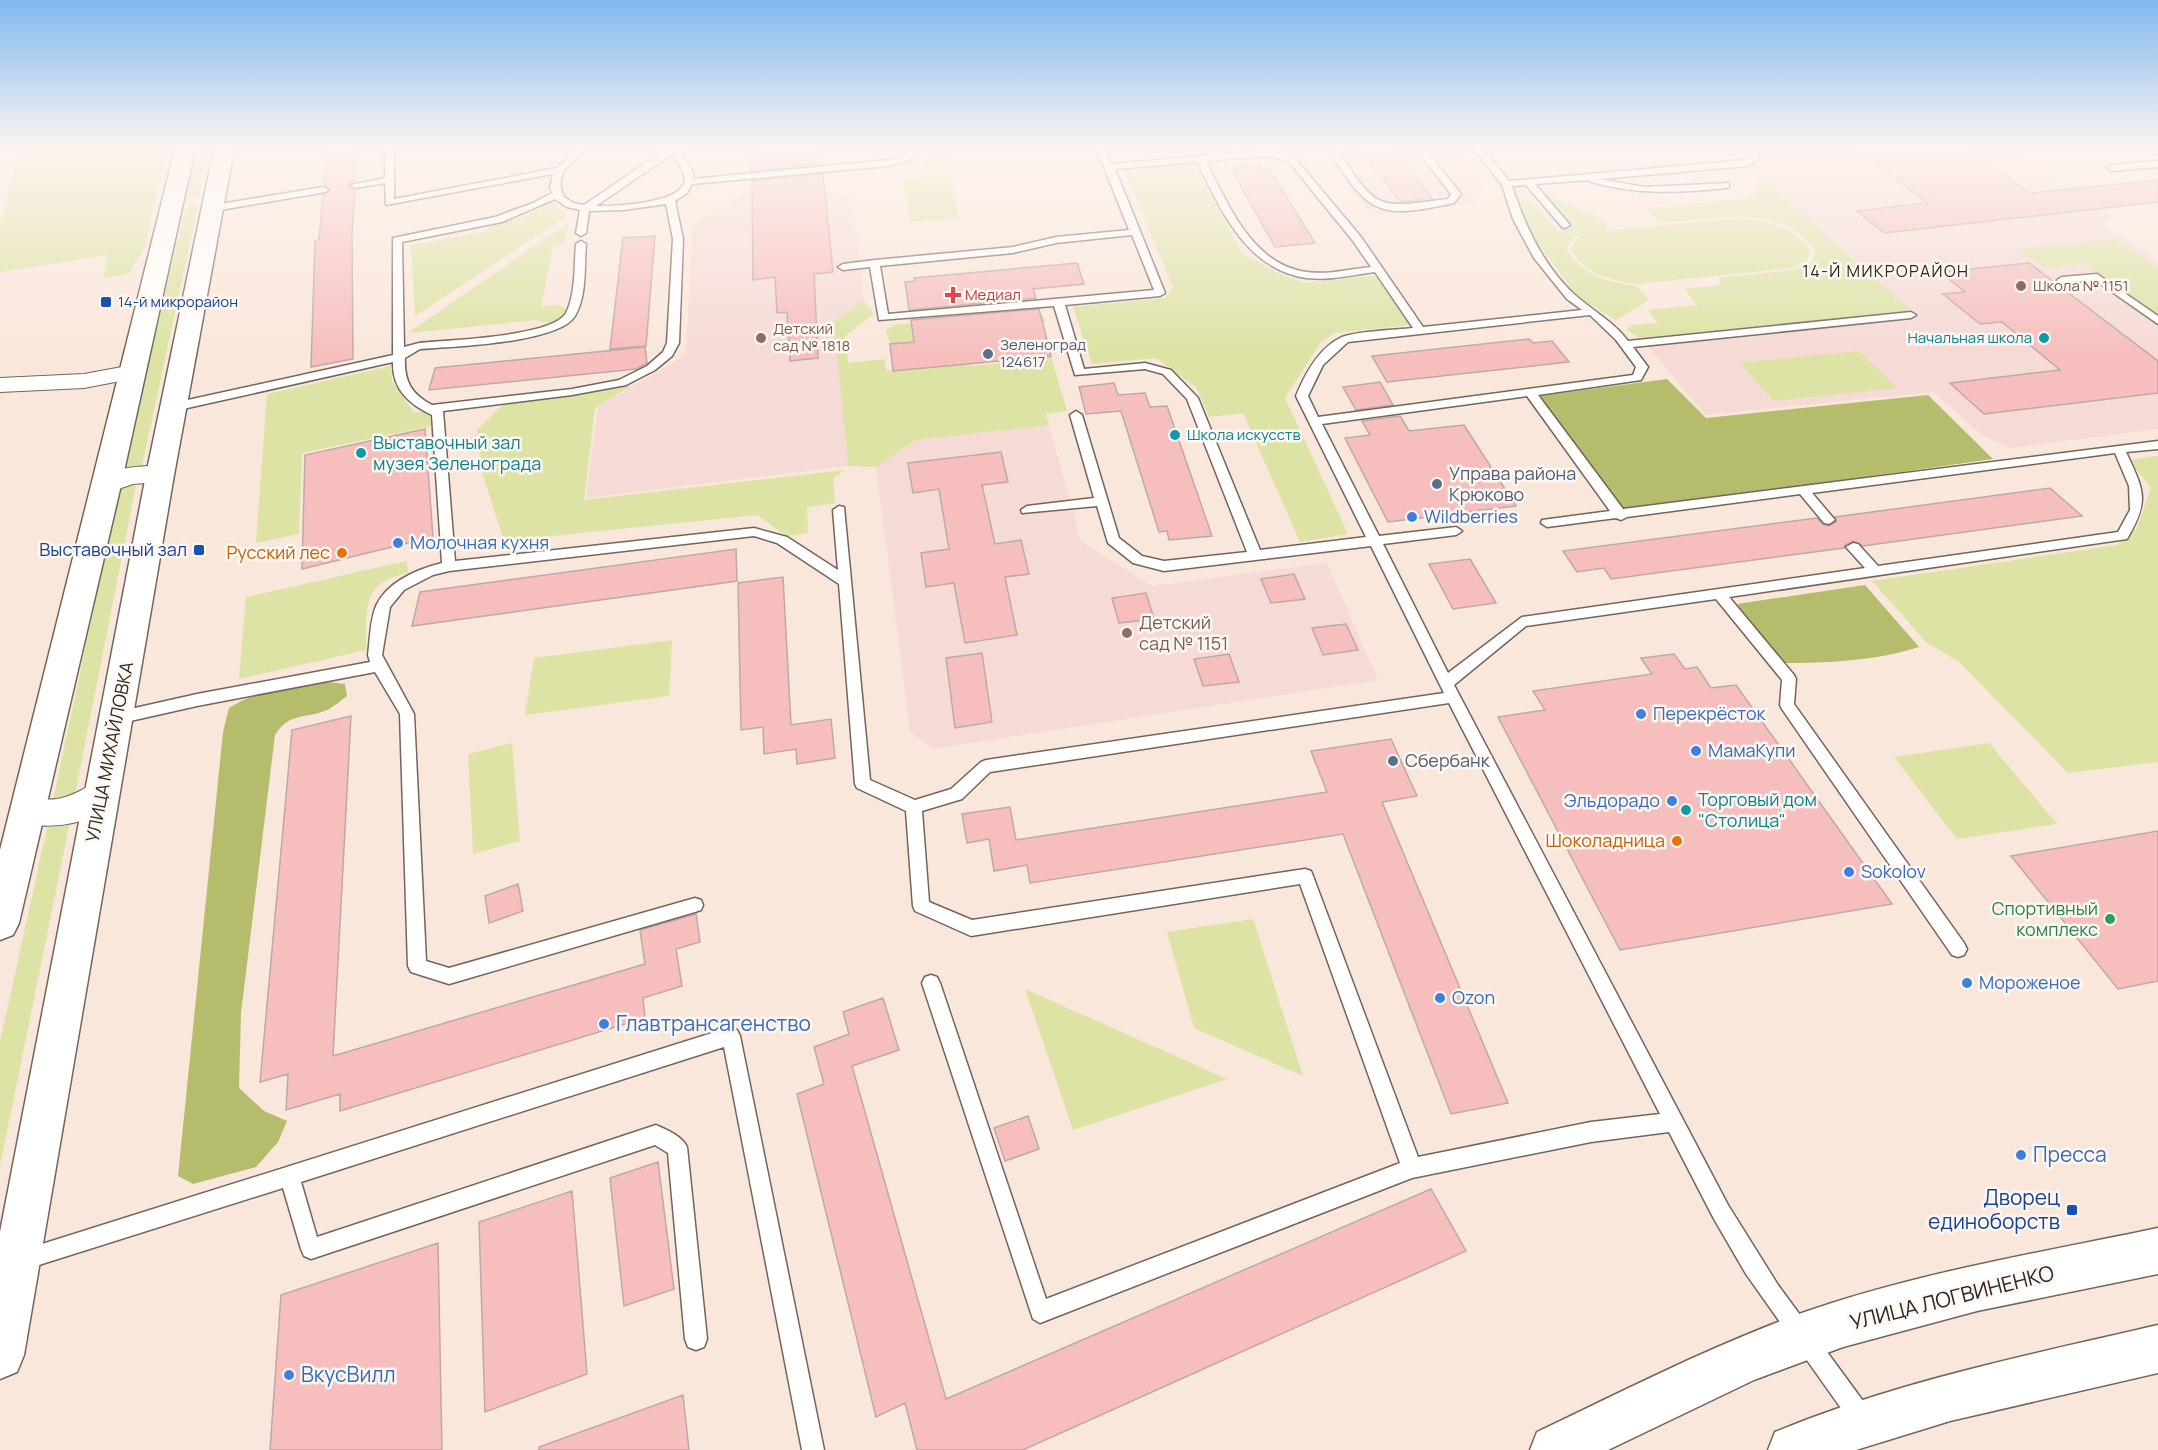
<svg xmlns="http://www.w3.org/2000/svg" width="2158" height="1450" viewBox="0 0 2158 1450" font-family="Manrope,sans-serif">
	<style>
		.education { fill: #f5dad6 }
		.green { fill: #dce3a4 }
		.forest { fill: #b5bd6c }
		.building { fill: #f6bfbe; stroke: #bfa8a8; stroke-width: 1.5 }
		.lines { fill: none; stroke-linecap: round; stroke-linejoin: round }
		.lane-casing { stroke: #74645a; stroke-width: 3 }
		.street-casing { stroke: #74645a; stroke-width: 2 }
		.secondary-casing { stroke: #74645a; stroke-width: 3 }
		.lane { fill: #fff; fill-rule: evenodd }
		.street { fill: #fff; fill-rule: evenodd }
		.secondary { fill: #fff; fill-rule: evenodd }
		.education-dot { fill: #8d6e63; stroke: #fff7f2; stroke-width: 2 }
		.health-dot { fill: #e0444e; stroke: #fff7f2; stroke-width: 2 }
		.transit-dot { fill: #1a4fb4; stroke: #fff7f2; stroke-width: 2 }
		.culture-dot { fill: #0f9aa8; stroke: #fff7f2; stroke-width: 2 }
		.service-dot { fill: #5c6f8a; stroke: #fff7f2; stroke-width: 2 }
		.shop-dot { fill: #3f7fe0; stroke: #fff7f2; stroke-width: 2 }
		.food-dot { fill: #e8710a; stroke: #fff7f2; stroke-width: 2 }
		.leisure-dot { fill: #2e9e5b; stroke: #fff7f2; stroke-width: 2 }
		.labels { text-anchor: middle; stroke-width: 5; stroke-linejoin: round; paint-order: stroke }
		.far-education-label { font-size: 15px; fill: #785e54; stroke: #fff7f2; text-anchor: start }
		.far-health-label { font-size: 15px; fill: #be3a42; stroke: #fff7f2; text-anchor: start }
		.far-transit-label { font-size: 15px; fill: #164399; stroke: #fff7f2; text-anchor: start }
		.far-culture-label { font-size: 15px; fill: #0d838f; stroke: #fff7f2; text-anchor: end }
		.far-service-label { font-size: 15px; fill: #4e5e75; stroke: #fff7f2; text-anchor: start }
		.far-neighbourhood-label { font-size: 16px; letter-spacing: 1.5px; fill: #2e2722; stroke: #fff7f2 }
		.culture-label { font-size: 18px; fill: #0d838f; stroke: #fff7f2; text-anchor: start }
		.service-label { font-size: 18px; fill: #4e5e75; stroke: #fff7f2; text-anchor: start }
		.shop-label { font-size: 18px; fill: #366cbe; stroke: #fff7f2; text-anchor: start }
		.transit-label { font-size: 18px; fill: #164399; stroke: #fff7f2; text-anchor: end }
		.food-label { font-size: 18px; fill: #c56008; stroke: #fff7f2; text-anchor: end }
		.education-label { font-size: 18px; fill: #785e54; stroke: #fff7f2; text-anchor: start }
		.street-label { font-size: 18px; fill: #2e2722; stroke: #fff7f2 }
		.leisure-label { font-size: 18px; fill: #27864d; stroke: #fff7f2; text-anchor: end }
		.near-shop-label { font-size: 21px; fill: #366cbe; stroke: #fff7f2; text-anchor: start }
		.near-transit-label { font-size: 21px; fill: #164399; stroke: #fff7f2; text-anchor: end }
		.near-street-label { font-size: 21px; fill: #2e2722; stroke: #fff7f2 }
	</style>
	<rect width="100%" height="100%" fill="#fae7db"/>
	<path class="education" d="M1321 149H1459L1486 180 1475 204 1370 215Z
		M1770 149H2016L2116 220 2101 223 2158 262V429L2010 448 1981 435 1934 392 1705 415 1643 340 1909 309 1756 172Z
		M813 188 852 198 864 301 834 321 848 466 586 498 598 407 686 355 692 225 742 194Z
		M1049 425 1081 541 1152 586 1327 563 1378 680 932 749 910 731 876 467 916 440Z"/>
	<path class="green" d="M21 149H167L145 246 129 274 104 278 107 255 0 272V222Z
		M197 149H208L199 198 187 199Z
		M936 149 961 151 940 171 918 167Z
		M1193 164 1243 254 1278 273 1306 283 1377 275 1410 325 1335 333 1320 343 1285 398 1348 534 1300 542 1243 413 1209 417 1196 387 1156 358 1092 364 1073 307 1165 298 1173 287 1124 170Z
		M1756 172 1910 310 1643 340 1626 330 1632 325 1658 323 1648 310 1697 305 1685 289 1720 285 1718 278 1795 270 1812 263 1815 251C1784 201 1709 219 1660 223L1647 209 1751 198 1758 187Z
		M950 176 959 218 910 222 903 179Z
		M1541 192 1599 217 1610 228 1575 237 1567 248C1579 276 1609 282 1637 286L1649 300 1616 320 1578 297 1537 242 1516 204 1518 199 1531 200 1557 230 1572 229Z
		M553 202 567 216 415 316 411 245 488 231V227L523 217Z
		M198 206 142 466 123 470 186 208Z
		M1739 219C1767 221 1794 226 1811 251L1806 261 1791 268 1637 284C1610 280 1583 274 1571 248L1577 238 1592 232Z
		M569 222 564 243 553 248 541 307C551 305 559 302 567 311 560 322 548 326 536 320L408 333Z
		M2114 239 2158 269V318L2084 264 2047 268 2017 249Z
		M864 301 874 314 845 336 848 363 884 359 887 371 969 362 971 366 1002 363 1001 358 1050 353 1067 411 1046 414 1049 425 916 440 876 467 848 466 834 321Z
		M1038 310 1045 319 1044 329 890 344 886 331 892 325Z
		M1859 351 1897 388 1774 401 1740 363Z
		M391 366 392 381 414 413 430 411 431 426 302 453 299 534 256 543 267 394Z
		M633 385 595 408 584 500 845 470 833 479 835 503 807 507 808 533 786 536 757 515 504 541 483 475 477 430 503 405Z
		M2158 456V762L2068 773 1959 662 1926 642 1872 581 2117 545 2137 528 2151 488 2129 460Z
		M131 484 136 486 75 794 68 799 53 800 119 490Z
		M407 561 408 573C360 583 367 609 366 650L239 679 246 597Z
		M672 640 669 696 525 715 534 658Z
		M512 743 520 841 473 854 468 754Z
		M1989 743 2057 824 1957 839 1894 757Z
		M70 822 0 1166V1042L47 828Z
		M1253 919 1303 1076 1194 1028 1167 932Z
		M1025 989 1227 1079 1073 1130Z"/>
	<path class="forest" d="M1667 379 1706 418 1928 395 1993 459 1622 511 1540 396Z
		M1865 585 1919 647C1875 661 1828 663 1781 663L1737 604Z
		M328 682 345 684 347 696C341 700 334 707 327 710 306 719 289 712 275 735L241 1013 239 1088 264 1111 287 1121 278 1142 256 1167 193 1184 178 1176 223 732 229 708C257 689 296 687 328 682Z"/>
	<path class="building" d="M326 149H356L355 182 348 186 355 190 352 234 353 359 311 367 315 241 319 240 323 195 330 190 324 185Z
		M778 149H820L822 164 751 171V152Z
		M1361 149H1393L1432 198 1400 202Z
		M1857 149H1967L2030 193 2158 180V202L1884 233 1857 211 1927 203Z
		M1261 165 1263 169 1269 168 1315 243 1275 247 1233 172H1237L1234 167Z
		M823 174 833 272 814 274 818 358 790 361 787 312 777 313 775 277 753 280 752 181Z
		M655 236 646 346 610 349 623 238Z
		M1077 263 1084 284 1033 289 1036 298 909 310 905 282 915 281 914 278Z
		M2029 263 2158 361V393L1984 414 1950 383 2060 370 2002 322 1980 324 1943 294 1965 292 1941 272Z
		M1039 309 1051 356 893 371 890 344 914 342 911 320Z
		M1529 339 1533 343 1552 341 1569 362 1387 382 1372 356Z
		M645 347 647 363 636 369 429 390 435 368Z
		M1380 382 1393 405 1356 410 1343 387Z
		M1114 383 1118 395 1145 393 1150 407 1167 406 1212 536 1169 540 1167 531 1159 532 1121 411 1086 414 1079 387Z
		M1400 416 1409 431 1464 425 1516 506 1388 522 1345 438 1370 435 1362 421Z
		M425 429 433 537 302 569 305 455Z
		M1001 452 1008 482 982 485 995 544 1021 540 1029 574 1005 577 1017 635 965 643 954 583 926 587 921 553 949 549 939 489 913 493 908 463Z
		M2050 488 2082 516 1863 546 1853 541 1845 545 1844 548 1611 579 1604 568 1577 572 1563 551 1817 518 1822 524 1829 526 1836 522 1835 517Z
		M736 549 737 581 412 626 420 592Z
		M1470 559 1496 603 1453 609 1429 564Z
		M1294 574 1305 599 1271 603 1261 579Z
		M783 577 791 725 831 719 835 758 797 764 796 749 764 754 763 727 741 730 738 583Z
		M1146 593 1154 619 1119 623 1112 598Z
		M1346 624 1358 650 1323 655 1312 628Z
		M982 653 992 722 955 728 946 658Z
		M1229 654 1239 682 1203 686 1194 659Z
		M1674 654 1685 669 1697 667 1711 688 1736 685 1892 904 1620 950 1498 717 1545 710 1533 691 1652 674 1641 658Z
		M351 716 333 1056 645 964 640 930 696 914 700 942 676 949 682 986 643 998 645 1018 340 1111V1094L286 1110 288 1074 260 1082 292 730Z
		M1391 739 1417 796 1382 802 1508 1103 1451 1114 1343 834 1030 883 1027 865 994 871 989 839 967 843 962 814 1010 807 1016 840 1327 792 1311 751Z
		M2158 831V981L2118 989 2011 856Z
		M518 884 523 911 489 923 485 896Z
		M883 998 899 1050 852 1066 946 1399 1431 1189 1466 1251 1023 1450H917L905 1403 876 1417 797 1094 824 1084 814 1047 849 1034 843 1012Z
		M1028 1116 1039 1149 1005 1161 994 1128Z
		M658 1162 674 1289 624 1306 610 1178Z
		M572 1191 587 1374 485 1412 479 1222Z
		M438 1243 442 1450H270L281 1295Z
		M683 1395 689 1450H539V1447Z"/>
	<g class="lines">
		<g class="lane-casing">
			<path id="lane" d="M385 149H394V199L557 168 577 149H587C571 164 553 172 564 197L573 203 584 205 666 149H679L693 172V179L888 160C900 157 909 149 921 149L909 160 889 166 692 184 687 193 675 201 683 239 679 343 672 356 655 370 626 385 572 395 443 411 455 561 754 528 787 537 838 570 833 510 839 506 844 507 870 780 915 800 951 789 981 762 986 760 1444 693 1371 546 1164 571 1133 563 1108 543 1097 506 1022 513 1021 510 1027 506 1094 498 1070 415 1076 411 1082 415 1119 538 1142 556 1164 561 1247 552 1187 399 1163 374 1145 369 1075 375 1054 306 879 320 870 267 843 270 838 267 843 264 875 260 1013 247 1056 237 1129 230 1104 167 1095 149H1104L1112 164 1267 150 1294 157 1361 237 1423 327 1582 310 1567 299 1534 258 1513 219 1502 185 1474 149H1483L1509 181 1746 160 1750 157 1747 149H1756L1760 158 1748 166 1600 179 1644 187 1729 183V187L1726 188C1679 193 1637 195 1591 182L1590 180 1535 184 1570 225 1565 228 1562 227 1526 185 1512 186C1525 226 1544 267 1575 295 1593 311 1614 322 1628 341L1911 312 1916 315 1911 318 1633 347 1648 367 1641 380 1538 395 1623 509 2158 441V449L2126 452C2144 491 2150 500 2127 539L1729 597 1794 675 1796 679 1794 704 1964 943 1967 949 1964 955 1958 957 1952 955 1782 709 1780 705 1782 680 1716 599 1526 626 1454 685 1728 1205 1778 1285 1871 1412 1874 1420 1871 1428 1863 1431 1855 1428 1746 1274 1714 1219 1669 1132 1591 1142 1412 1178 1040 1323 1033 1319 922 983 925 977 931 975 937 977 940 983 1046 1299 1400 1163 1300 884 971 936 915 911 913 906 906 811 857 788 855 784 839 584 777 543 754 536 449 571 433 575 404 590 390 607 382 655 414 714 426 961 449 968 695 898 701 900 703 905 701 910 695 912 449 984 411 972 408 966 400 714 375 672 197 706 117 724 112 722 110 718 112 714 117 712 197 694 370 662 368 655C370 640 370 618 377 604 389 581 418 569 442 563L432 415C409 404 392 389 393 362L174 411 168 407 174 403 393 355V238L495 217 533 203 552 193 550 188 553 174 386 205 385 183 355 188 350 185 385 178ZM672 154C677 162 687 173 684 183 677 204 615 206 596 206ZM1267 156 1288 161 1353 241 1371 267C1350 269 1328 275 1307 272 1252 265 1228 204 1206 161ZM1197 162C1221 210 1246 269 1306 278 1329 281 1352 275 1375 272L1413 328C1397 330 1353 331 1340 338 1318 349 1305 374 1296 396L1366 537 1260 550 1198 398 1171 370 1145 363 1084 369 1065 305 1160 296 1165 293 1115 169ZM555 199 567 207 580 210 576 233 581 236 586 233 589 211 624 210 666 204 673 239 667 343 663 352 647 366 619 380 572 389 432 405C411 394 404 381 405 358L420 349C451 347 559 343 575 316 587 296 584 267 586 244L581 241 576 244C574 266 576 293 566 313 553 337 447 340 419 343L404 347 402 242 502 222ZM1132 235 1154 290 888 314 880 266 1013 253 1056 243ZM1590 315 1616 340 1636 367 1633 375 1318 417 1308 396 1323 365 1348 342ZM1527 396 1610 511 1542 520 1541 523 1547 527 1616 518 1621 520 1627 517 1800 494 1824 523 1829 524 1835 520 1812 493 2115 453 2129 486 2130 510 2118 532 1878 566 1858 544 1853 543 1846 547 1865 568 1522 617 1448 673 1383 544 1456 535 1462 531 1456 527 1379 536 1322 424ZM1449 703 1660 1114 1591 1122 1418 1157 1313 876 1311 871 1305 869 972 920 929 902 922 811 962 799 990 772Z
				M1328 149H1337C1378 212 1376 208 1448 199L1451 194 1416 149H1425L1461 194 1454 203C1377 220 1369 214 1328 149Z
				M2158 161V167L2112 171 2107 168 2112 165Z
				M323 187 328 190 326 192 214 211 209 208 214 205Z
				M2097 274 2158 316V324L2095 280 2062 283 2057 280 2062 277Z
				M731 1027 737 1030 740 1036 824 1450H802L724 1047 301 1182 317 1237 656 1125C667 1130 682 1136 687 1147L707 1339 704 1347 696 1350 688 1347 685 1339 668 1153 655 1145 311 1259 304 1256 301 1249 283 1188 23 1270 16 1267 13 1260 16 1253 23 1250Z"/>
		</g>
		<g class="street-casing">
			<path id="street" d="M133 365 141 367 145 372 141 377 84 388 0 392V378L84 374Z
				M153 466 169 469 173 475 169 481 133 484 107 493 98 491 94 485C104 469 135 466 153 466Z
				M101 781 113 784 118 794C101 826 46 831 15 821L10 811 15 801C30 796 42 801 57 799 73 797 86 786 101 781Z"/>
		</g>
		<g class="secondary-casing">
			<path id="secondary" d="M175 149H195L121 485 19 923 13 935 0 940V850Z
				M214 149H234L174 475 24 1355 17 1372 0 1379V1232L146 475Z
				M2158 1228V1274L1977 1311 1843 1347 1754 1380 1608 1450H1530L1537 1432C1623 1391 1709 1347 1799 1314 1915 1273 2038 1253 2158 1228Z
				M2158 1325V1373L1950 1421 1856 1450H1768L1775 1432C1899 1381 2028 1355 2158 1325Z"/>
		</g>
		<use href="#lane" class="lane"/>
		<use href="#street" class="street"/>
		<use href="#secondary" class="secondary"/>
	</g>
	<linearGradient id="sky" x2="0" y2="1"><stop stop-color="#7fb9ef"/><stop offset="0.42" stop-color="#fdf4ef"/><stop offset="1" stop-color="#fdf4ef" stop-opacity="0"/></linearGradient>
	<rect width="2158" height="352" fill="url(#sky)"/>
	<g class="education-dot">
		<circle cx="2021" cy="286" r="6"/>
		<circle cx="761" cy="338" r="6"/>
		<circle cx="1127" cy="633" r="6"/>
	</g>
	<path class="health-dot" d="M950 286h6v6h6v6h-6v6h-6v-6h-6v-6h6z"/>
	<g class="transit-dot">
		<rect x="100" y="296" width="12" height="12" rx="3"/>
		<rect x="193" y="544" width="12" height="12" rx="3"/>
		<rect x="2066" y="1204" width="12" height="12" rx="3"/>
	</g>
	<g class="culture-dot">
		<circle cx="2044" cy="338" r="6"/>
		<circle cx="1175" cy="435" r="6"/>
		<circle cx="361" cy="453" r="6"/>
		<circle cx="1686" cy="810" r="6"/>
	</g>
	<g class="service-dot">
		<circle cx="988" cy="354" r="6"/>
		<circle cx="1437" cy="484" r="6"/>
		<circle cx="1393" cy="761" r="6"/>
	</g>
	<g class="shop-dot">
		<circle cx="1412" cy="517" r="6"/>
		<circle cx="398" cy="543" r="6"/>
		<circle cx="1641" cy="714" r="6"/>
		<circle cx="1696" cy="751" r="6"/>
		<circle cx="1672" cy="801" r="6"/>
		<circle cx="1849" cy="872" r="6"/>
		<circle cx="1967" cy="983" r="6"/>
		<circle cx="1440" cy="998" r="6"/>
		<circle cx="604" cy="1024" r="6"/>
		<circle cx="2021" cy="1155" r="6"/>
		<circle cx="289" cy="1375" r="6"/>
	</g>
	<g class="food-dot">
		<circle cx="342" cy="553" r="6"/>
		<circle cx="1677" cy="841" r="6"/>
	</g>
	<circle class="leisure-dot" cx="2110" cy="919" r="6"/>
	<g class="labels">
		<g class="far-education-label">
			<text x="2033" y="291">Школа № 1151</text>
			<text x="773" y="334">Детский<tspan x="773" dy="17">сад № 1818</tspan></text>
		</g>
		<g class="far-health-label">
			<text x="965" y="300">Медиал</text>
		</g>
		<g class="far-transit-label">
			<text x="118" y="307">14-й микрорайон</text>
		</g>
		<g class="far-culture-label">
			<text x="2032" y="343">Начальная школа</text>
			<text x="1187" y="440" text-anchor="start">Школа искусств</text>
		</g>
		<g class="far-service-label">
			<text x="1000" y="350">Зеленоград<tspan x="1000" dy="17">124617</tspan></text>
		</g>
		<g class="far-neighbourhood-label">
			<text x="1886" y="277">14-Й МИКРОРАЙОН</text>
		</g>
		<g class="culture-label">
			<text x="373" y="449">Выставочный зал<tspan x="373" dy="21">музея Зеленограда</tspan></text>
			<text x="1698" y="806">Торговый дом<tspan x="1698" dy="21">"Столица"</tspan></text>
		</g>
		<g class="service-label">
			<text x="1449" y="480">Управа района<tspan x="1449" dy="21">Крюково</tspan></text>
			<text x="1405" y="767">Сбербанк</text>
		</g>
		<g class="shop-label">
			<text x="1424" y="523">Wildberries</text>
			<text x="410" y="549">Молочная кухня</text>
			<text x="1653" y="720">Перекрёсток</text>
			<text x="1708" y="757">МамаКупи</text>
			<text x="1660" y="807" text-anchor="end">Эльдорадо</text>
			<text x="1861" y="878">Sokolov</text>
			<text x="1979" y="989">Мороженое</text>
			<text x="1452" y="1004">Ozon</text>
		</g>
		<g class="transit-label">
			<text x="187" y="556">Выставочный зал</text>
		</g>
		<g class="food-label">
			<text x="330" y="559">Русский лес</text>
			<text x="1665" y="847">Шоколадница</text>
		</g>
		<g class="education-label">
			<text x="1139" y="629">Детский<tspan x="1139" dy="21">сад № 1151</tspan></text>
		</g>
		<g class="street-label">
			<text transform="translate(110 752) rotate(-79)" y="6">УЛИЦА МИХАЙЛОВКА</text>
		</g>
		<g class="leisure-label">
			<text x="2098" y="915">Спортивный<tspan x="2098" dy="21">комплекс</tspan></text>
		</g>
		<g class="near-shop-label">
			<text x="616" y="1031">Главтрансагенство</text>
			<text x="2033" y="1162">Пресса</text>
			<text x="301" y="1382">ВкусВилл</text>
		</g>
		<g class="near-transit-label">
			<text x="2060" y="1205">Дворец<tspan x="2060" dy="24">единоборств</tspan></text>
		</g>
		<g class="near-street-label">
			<text transform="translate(1952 1298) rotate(-14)" y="7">УЛИЦА ЛОГВИНЕНКО</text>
		</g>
	</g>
</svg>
